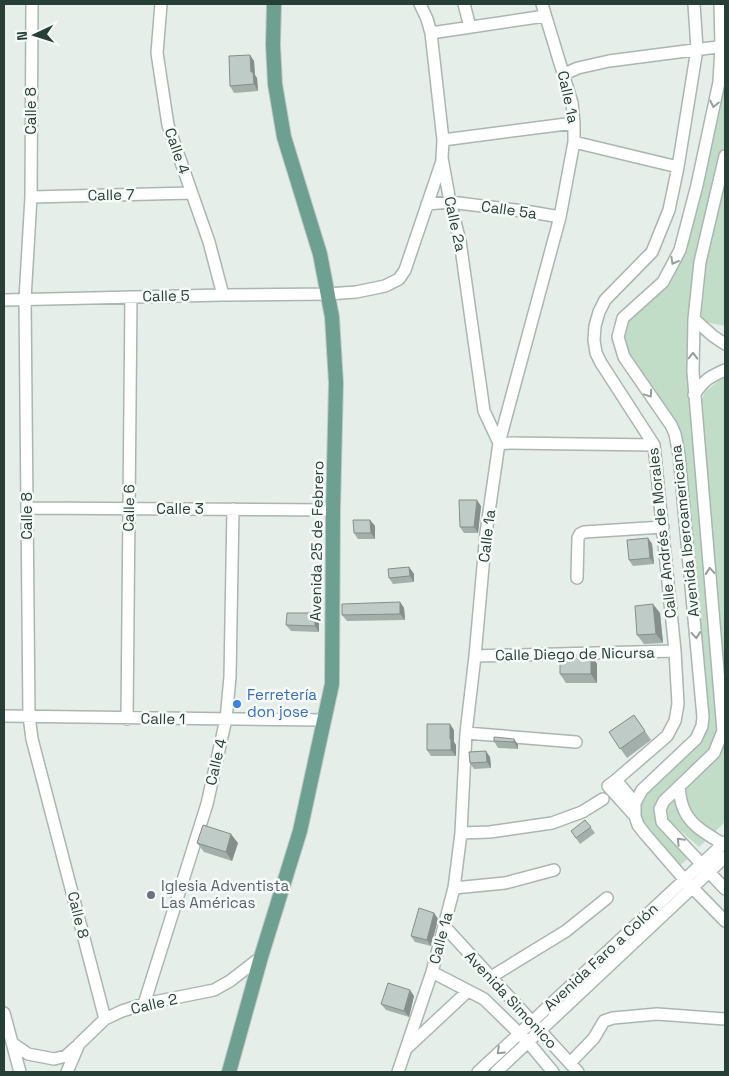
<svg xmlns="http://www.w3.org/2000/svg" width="729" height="1076" viewBox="0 0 729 1076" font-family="'Space Grotesk',sans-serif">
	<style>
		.green { fill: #c1ddc7 }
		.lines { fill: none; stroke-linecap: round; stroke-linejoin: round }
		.minor-casing { stroke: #a9b6b1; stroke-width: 14 }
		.major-casing { stroke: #c2c9c7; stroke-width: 16 }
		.minor { stroke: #fff; stroke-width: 11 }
		.major { stroke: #6ea091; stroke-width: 14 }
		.wall { fill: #a3afaa }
		.shaded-wall { fill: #858e8b }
		.building { fill: #becbc6; stroke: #858e8b }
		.oneway { stroke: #929f9b }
		.shop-dot { fill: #3f7fe0; stroke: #f6faf8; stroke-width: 2 }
		.worship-dot { fill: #6b7280; stroke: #f6faf8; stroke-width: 2 }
		.labels { text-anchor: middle; stroke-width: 5; stroke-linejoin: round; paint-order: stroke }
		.street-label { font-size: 15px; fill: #263f37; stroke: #f6faf8 }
		.shop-label { font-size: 15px; fill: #366cbe; stroke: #f6faf8; text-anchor: start }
		.worship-label { font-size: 15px; fill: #5b616d; stroke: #f6faf8; text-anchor: start }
	</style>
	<rect width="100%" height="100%" fill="#e6eeea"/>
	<path class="green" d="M725 4V143L698 264 691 320 719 734 711 750 656 809 690 857 678 867 641 825 638 803 705 726 677 432 627 356 620 336 626 318 665 281 684 247 721 82Z
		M725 178V326L701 321 707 258Z
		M722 378 725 379V699L700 404 705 392Z
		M725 733V822L699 847 668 820 667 806 719 754Z"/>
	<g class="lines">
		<g class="minor-casing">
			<path id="minor" d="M32 4 31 197 25 299 29 716 32 739 105 1019
				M161 4 157 53 168 125 209 242 223 295
				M420 4 427 19 431 33 443 140 442 158 450 202 460 241 484 411 499 443 654 445
				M464 4 470 27
				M720 4 721 46 719 82 697 185 680 250 663 282 623 318 618 337 624 357 671 425 675 434 679 455 703 717 702 726 696 739 642 790 635 803V816L638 825 645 834 684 879 725 921
				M431 33 545 16
				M564 74 578 68 609 61 725 46
				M443 140 574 123
				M574 142 678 167
				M725 156 700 262 694 319 693 372 723 731 714 753 664 801 660 809 662 822 725 889
				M31 197 191 193
				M427 204 450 202 531 212 560 217
				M4 300 223 295 328 294 356 292 385 286 399 279 405 270 442 161
				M694 319 713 336 725 344
				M694 395C704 380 709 377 725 370
				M27 508 333 510
				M577 578 578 538 580 534 584 532 663 527
				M475 656 675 651
				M4 716 323 720
				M127 719 131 297
				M466 733 576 742
				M616 780 635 803
				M679 787C680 793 680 800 683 807 689 825 707 834 723 844
				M635 816 608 786 616 780 667 736 675 721 678 704 675 651 654 445 601 363 596 353 594 340 595 326 599 312 605 300 652 252 669 210 678 167 697 49 694 4
				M461 833 490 832 552 823 582 812 603 799
				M454 888 505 883 554 870
				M445 927 578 1072
				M432 972 484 999 528 1042 553 1072
				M491 977 566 931 607 898
				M144 1004 207 804 226 719 230 677 233 509
				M4 1013 20 1072
				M12 1043 28 1054 54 1059 66 1056 76 1047
				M407 1048 468 991
				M570 1063 594 1038 604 1021 613 1018 657 1014 725 1019
				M67 1072 79 1044 105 1019 122 1011 144 1004 214 990 230 981 261 957
				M398 1072 432 972 454 888 461 833 466 733 475 656 486 533 499 443 560 217 574 142V123L572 103 542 4
				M478 1072 725 842
				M496 1072 725 857"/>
		</g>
		<g class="major-casing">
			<path id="major" d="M229 1072 261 957 300 831 332 684 333 510 336 383 332 317 320 254 284 137 275 84 273 45 274 4"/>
		</g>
		<use href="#minor" class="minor"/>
		<use href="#major" class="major"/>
	</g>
	<path class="wall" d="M250 55 254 61 255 75 257 78 258 91 234 93 230 86Z
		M481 506 478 533H464L460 527Z
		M370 520 375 526V539H358L354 533Z
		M648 538 652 544 654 564 633 566 629 560Z
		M409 567 414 574V582L393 584 389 578Z
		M400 602 404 608 405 620 347 621 342 615Z
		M660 613 663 643 644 644 637 635Z
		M319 619V632L291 631 286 625Z
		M591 655 597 664V683H566L560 674Z
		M634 715 651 740 627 758 609 732Z
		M454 730V742L456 745V756H431L427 750Z
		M514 739 518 745V749L498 748 494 741Z
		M490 757 491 768 474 769 470 763Z
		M585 820 595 833 580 844 571 831Z
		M197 843H238L232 861 204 852Z
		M434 913 438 919 431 946 415 942 411 936Z
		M414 996 409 1017 386 1010 381 1004Z"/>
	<path class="shaded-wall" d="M250 55 254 61 255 75 257 78 258 91 254 84 251 72Z
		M477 500 481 506 478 533 474 527Z
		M370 520 375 526V539L371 533Z
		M648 538 652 544 654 564 650 558Z
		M409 567 414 574V582L410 576Z
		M400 602 404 608 405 620 400 614Z
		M653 604 660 613 663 643 656 634Z
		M315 613 319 619V632L315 626Z
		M591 655 597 664V683L591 674Z
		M450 724 454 730V742L456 745V756L451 750 450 739Z
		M514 739 518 745V749L514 742Z
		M486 751 490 757 491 768 487 762Z
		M231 834 238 843 232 861 226 852Z
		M434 913 438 919 431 946 427 940Z
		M410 990 414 996 409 1017 404 1011Z"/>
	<path class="building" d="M250 55 251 72H253L254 84 230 86 229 56Z
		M459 500H477L474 527H460Z
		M353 520H370L371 533H354Z
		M648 538 650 558 629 560 627 540Z
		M409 567 410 576 389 578 388 569Z
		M400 602V614L342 615V604Z
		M653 604 656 634 637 635 635 606Z
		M287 613H315V626L286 625Z
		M560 655H591V674H560Z
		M634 715 645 731 620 749 609 732Z
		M427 724H450V739H451V750H427Z
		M494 737 514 739V742L494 741Z
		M486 751 487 762 470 763 469 752Z
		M585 820 591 827 576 838 571 831Z
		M203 825 231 834 226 852 197 843Z
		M419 908 434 913 427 940 411 936Z
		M388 983 410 990 404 1011 381 1004Z"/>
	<defs><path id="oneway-chevron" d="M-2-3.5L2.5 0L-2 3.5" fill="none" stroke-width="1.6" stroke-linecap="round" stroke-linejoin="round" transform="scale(1.25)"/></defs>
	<g class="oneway">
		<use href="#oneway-chevron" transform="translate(714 104) rotate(102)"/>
		<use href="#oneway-chevron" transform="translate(674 261) rotate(119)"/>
		<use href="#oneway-chevron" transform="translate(693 356) rotate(-89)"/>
		<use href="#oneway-chevron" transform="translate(649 394) rotate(56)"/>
		<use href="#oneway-chevron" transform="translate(710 571) rotate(-95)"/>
		<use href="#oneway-chevron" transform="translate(696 635) rotate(85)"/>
		<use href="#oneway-chevron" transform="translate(680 841) rotate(-134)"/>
		<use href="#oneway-chevron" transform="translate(500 1051) rotate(136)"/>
	</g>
	<circle class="shop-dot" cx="237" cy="704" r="5"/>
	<circle class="worship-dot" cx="151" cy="895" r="5"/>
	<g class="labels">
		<g class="street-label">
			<text transform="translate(568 97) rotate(78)" y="5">Calle 1a</text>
			<text transform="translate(31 111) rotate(-90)" y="5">Calle 8</text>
			<text transform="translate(177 151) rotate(71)" y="5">Calle 4</text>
			<text transform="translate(111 195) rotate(-1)" y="5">Calle 7</text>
			<text transform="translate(509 210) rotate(8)" y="5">Calle 5a</text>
			<text transform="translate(455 224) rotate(78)" y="5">Calle 2a</text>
			<text transform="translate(166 296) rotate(-1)" y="5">Calle 5</text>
			<text transform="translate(129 508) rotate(-89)" y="5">Calle 6</text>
			<text x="180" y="514">Calle 3</text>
			<text transform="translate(27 516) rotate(-90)" y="5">Calle 8</text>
			<text transform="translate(685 531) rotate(-96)" y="5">Avenida Iberoamericana</text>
			<text transform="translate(662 533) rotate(-96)" y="5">Calle Andrés de Morales</text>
			<text transform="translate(487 536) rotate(-83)" y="5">Calle 1a</text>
			<text transform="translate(317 541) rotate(-89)" y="5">Avenida 25 de Febrero</text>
			<text transform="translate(575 654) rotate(-1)" y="5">Calle Diego de Nicursa</text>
			<text transform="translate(163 719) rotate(1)" y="5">Calle 1</text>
			<text transform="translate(216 762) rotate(-77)" y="5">Calle 4</text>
			<text transform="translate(78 915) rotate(76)" y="5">Calle 8</text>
			<text transform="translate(441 938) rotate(-75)" y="5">Calle 1a</text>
			<text transform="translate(601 957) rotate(-43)" y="5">Avenida Faro a Colón</text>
			<text transform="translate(511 1000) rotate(47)" y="5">Avenida Simonico</text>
			<text transform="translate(154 1004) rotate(-13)" y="5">Calle 2</text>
		</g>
		<g class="shop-label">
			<text x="247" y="700">Ferretería<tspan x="247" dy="17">don jose</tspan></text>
		</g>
		<g class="worship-label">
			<text x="161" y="891">Iglesia Adventista<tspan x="161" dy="17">Las Américas</tspan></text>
		</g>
	</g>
	<rect width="729" height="1076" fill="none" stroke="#263f37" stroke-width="10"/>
	<g transform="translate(35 35) rotate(266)" stroke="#f6faf8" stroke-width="4" paint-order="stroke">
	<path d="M0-4L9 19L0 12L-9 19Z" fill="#263f37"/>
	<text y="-8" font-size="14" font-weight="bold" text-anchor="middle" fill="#263f37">N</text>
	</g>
</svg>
